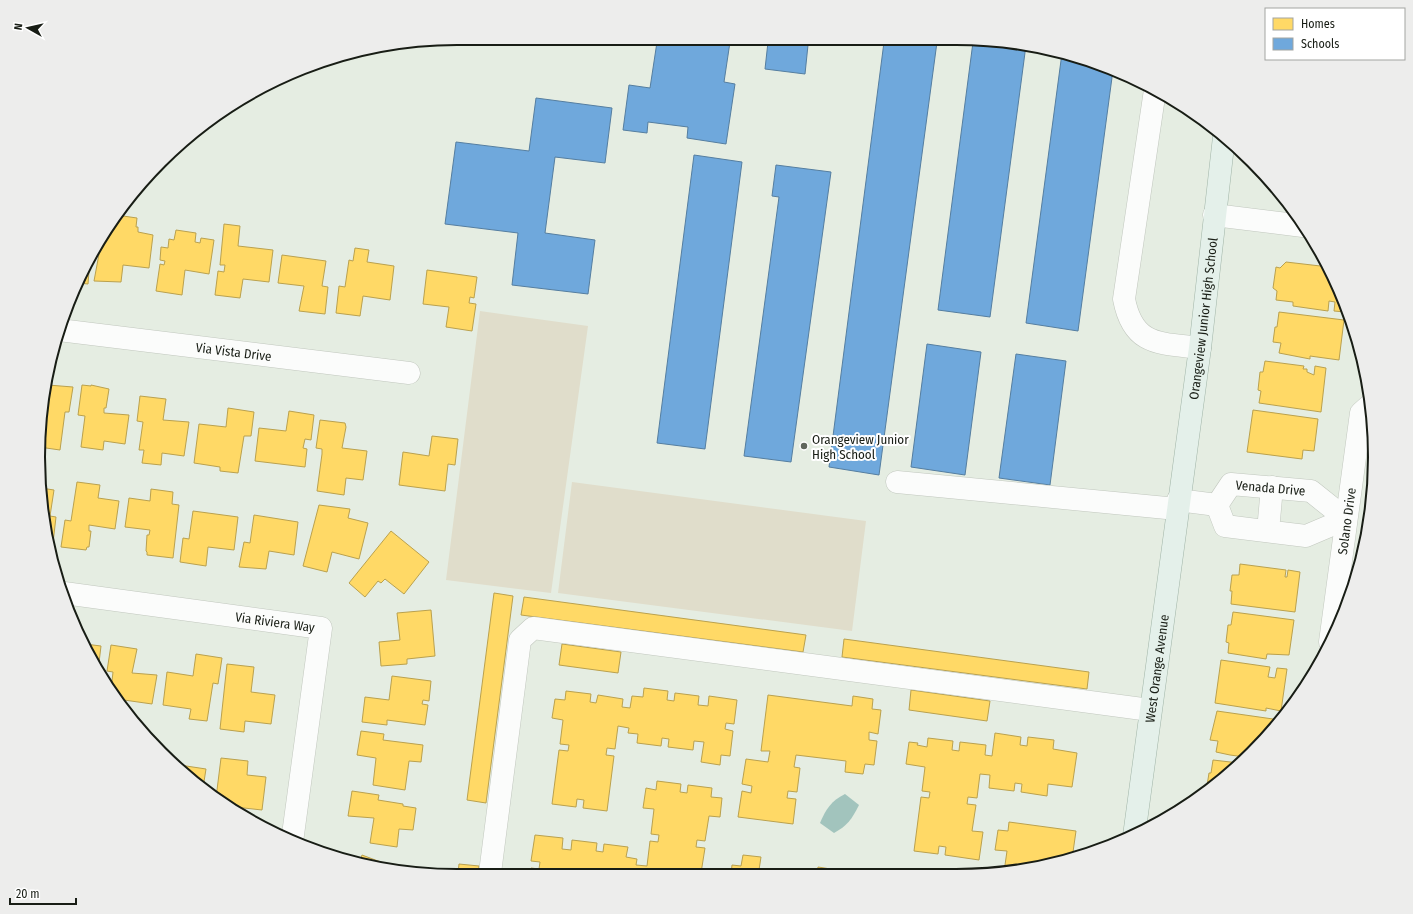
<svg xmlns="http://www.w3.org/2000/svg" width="1413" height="914" viewBox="0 0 1413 914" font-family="'Fira Sans Condensed',sans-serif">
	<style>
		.green { fill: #e0ddcb }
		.water { fill: #a2c4bd }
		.homes { fill: #ffd966; stroke: #baa14e }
		.schools { fill: #6fa8dc; stroke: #557ea0 }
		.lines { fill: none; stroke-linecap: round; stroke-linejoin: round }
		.minor-casing { stroke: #c1c7be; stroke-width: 23 }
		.major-casing { stroke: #a0b4a7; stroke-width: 23 }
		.minor { stroke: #fbfcfb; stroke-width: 22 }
		.major { stroke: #e4f0ea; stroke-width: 22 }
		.poi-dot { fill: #60665d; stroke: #fff; stroke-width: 1.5 }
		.labels { text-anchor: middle; stroke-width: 4; stroke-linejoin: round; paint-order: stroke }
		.street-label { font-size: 13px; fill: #181d15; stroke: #fff }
		.poi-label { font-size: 13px; fill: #181d15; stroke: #fff; text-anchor: start }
		.rim { fill: none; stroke: #181d15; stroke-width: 2 }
	</style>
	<rect width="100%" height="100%" fill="#e5ede2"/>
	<path class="green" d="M480 311 588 326 551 593 446 580Z
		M572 482 866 521 852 631 558 593Z"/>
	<path class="water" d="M845 794 859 805C852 819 847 826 834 833L820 823C826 809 831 801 845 794Z"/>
	<path class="homes" d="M116 215 137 218 136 227H138V232L153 235 149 268 123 265 121 282 94 281 99 254 97 253 99 241Z
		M224 224 240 226 238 246 273 250 269 282 243 279 240 298 215 295 218 271 224 272 225 265H220Z
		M176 230 196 233 195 242 200 243 201 238 214 240 209 274 185 270 182 295 156 291 160 264 164 265 165 261 160 260 161 247 168 248 169 239 174 240Z
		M94 248 93 258H90L88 284 78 283Z
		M355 248 369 250 367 262 394 266 390 300 363 296 360 316 336 313 339 286 345 287 349 260 353 261Z
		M282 255 326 261 322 286 328 287 325 314 299 311 304 286 278 283Z
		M1286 262 1329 267 1345 308V312L1334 311 1335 302 1329 301 1328 311 1293 306V302L1276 300 1277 291 1273 288 1276 267 1280 268Z
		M427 270 477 277 474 298 470 297 469 303 476 304 472 331 446 327 449 307 423 304Z
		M1279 312 1344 320 1339 360 1310 356V359L1279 353 1281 343 1273 342 1275 327H1277Z
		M1265 361 1304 366 1303 369H1307V372L1314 375 1315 366 1326 368 1321 412 1259 403 1261 391 1258 390 1260 372H1263Z
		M48 385 73 387 69 412H65L60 450 39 447V430Z
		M82 385 91 386V385L109 389 106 408H104V413L129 415 125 444 104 441 103 450 81 447 85 416 78 415Z
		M140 396 166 399 163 420 189 422 184 456 162 453 161 465 142 463 144 450H139L143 422 137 421Z
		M228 408 254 412 251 436H244L238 473 220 471V467L194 463 199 424 226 427Z
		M1253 410 1318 419 1314 451 1303 450 1302 459 1247 452Z
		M289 411 314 415 311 440 305 439 303 448 307 449 305 467 255 461 259 428 286 431Z
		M320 420 345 423 346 427 342 448 367 451 363 480 346 478 344 495 317 491 322 454V449L316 448Z
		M432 436 458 439 455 465 448 464 445 491 399 485 403 452 429 456Z
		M77 482 100 485 98 498 119 501 115 529 89 525V531H91L89 547H87L86 550 61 547 65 520 71 521Z
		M41 488 54 490 50 516 56 517 53 543 48 542 42 511Z
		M151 489 173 492 172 504 179 505 173 558 147 555V552L146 551 147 535H149L150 530 125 527 129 498 150 501Z
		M319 505 350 509 348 518 368 523 359 559 332 552 327 572 303 566Z
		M193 511 238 517 234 550 208 547 206 566 180 562 183 538 189 539Z
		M254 515 298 522 294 555 269 551 266 569 239 567 244 542 250 543Z
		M391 531 429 562 404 594 385 579 381 583 378 581 365 597 349 583Z
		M1240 564 1286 570 1285 577H1287L1288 570 1300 572 1295 612 1231 604 1232 591H1230L1232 575H1239Z
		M494 593 513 596 486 803 467 800Z
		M524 597 806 635 803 652 521 615Z
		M431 610 435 656 407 659V664L381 666 379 642 400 640 397 613Z
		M1233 612 1294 620 1289 655 1267 654 1266 659 1228 653 1229 643 1226 642 1228 625H1231Z
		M844 639 1089 672 1087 689 842 657Z
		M85 644 101 646 98 671 94 667Z
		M562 644 621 652 618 673 559 665Z
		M111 645 137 649 132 673 157 675 152 704 117 699 111 690 113 672 107 671Z
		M196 654 222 658 218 684 213 683 207 721 189 719 191 709 163 705 167 672 193 676Z
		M1221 660 1270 667 1268 677 1275 678 1277 668 1287 669 1281 711 1266 708V711L1215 703Z
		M227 664 254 667 251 692 275 695 271 724 245 721 244 732 220 729Z
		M392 676 431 681 429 701 423 700 422 704 428 705 425 725 387 720V725L362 722 365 697 389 700Z
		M644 688 668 691 667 700 674 701 675 693 699 696 698 705 708 706 709 696 737 700 734 724 726 723 725 729 733 731 730 756 721 755 720 765 701 762 704 742 694 741 693 750 668 747 669 739 662 738 661 746 637 743 638 734 628 733 629 728 618 726 615 749 607 748 606 755 614 756 607 811 583 808 584 800 577 799 576 807 552 804 559 750 568 751 569 745 560 744 563 720 552 718 555 699 565 700 566 691 591 694 590 702 596 703 598 695 623 699 622 707 630 708 632 696 643 697Z
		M911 690 990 701 987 721 909 710Z
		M768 695 852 706 853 696 873 699 872 709 881 710 878 734 869 732V740L877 741 874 765 865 764 863 774 845 772 846 761 796 755 794 767 800 768 797 792 788 791 787 798 796 799 793 824 738 817 742 791 751 793 752 786 742 784 746 759 768 762 770 751H761Z
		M1217 711 1280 720V721L1271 733 1245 757 1230 755 1216 752 1218 741 1210 740Z
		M361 731 384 734 383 740 423 745 421 762 409 761 405 790 373 785 376 758 357 755Z
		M995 733 1021 737 1020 745 1027 746 1028 737 1054 740 1053 749 1077 753 1072 787 1048 784 1047 796 1021 792 1022 784 1015 783 1014 791 989 788 990 775 980 774 977 798 968 797 967 804 976 805 972 831 983 832 979 860 945 855 946 847 939 846 938 854 914 851 921 797 929 798 930 792 922 791 925 767 906 764 909 742 918 743 917 745 927 747 928 738 953 741 952 750 959 751 960 742 986 745 985 755 992 756Z
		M221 758 248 761 247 775 266 777 262 810 235 807V811L216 798Z
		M1213 760 1239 763 1206 792 1209 773H1211Z
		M173 764 206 769 203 788 181 772Z
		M657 781 681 784 680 792 687 793 688 785 712 788 711 797 722 798 720 817 709 816 705 841 697 840 696 847 705 848 701 873 704 874 530 873 531 868 539 869 540 862 531 861 535 835 563 838 562 849 571 850 572 840 597 843 596 851 603 852 604 844 628 847 626 857 637 859 636 865 647 866 650 841 658 842 659 835 651 834 654 809 643 808 646 788 656 790Z
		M352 791 379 795 378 800 403 804V806L416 808 413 830 399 829 397 847 370 843 374 818 348 816Z
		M1009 822 1076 831 1072 859 1061 858V862L1004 872 1007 851 995 850 998 830 1008 831Z
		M362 855 386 864 385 868 360 861Z
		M743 855 761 857 759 870 785 874H731L732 865 741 866Z
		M459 864 479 866 478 873H458Z
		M818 867 837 870 836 874H817Z
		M915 872 934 874 915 875Z"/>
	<path class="schools" d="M657 42H730L724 82 735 84 726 144 687 138 688 127 648 122 647 133 623 130 629 85 650 88Z
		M768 42 808 45 805 74 765 69Z
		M884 42H937L879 475 829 467Z
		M973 42H1011L1026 45 990 317 938 310Z
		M1062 53 1090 60 1113 70 1078 331 1026 323Z
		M536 98 612 108 605 163 555 157 545 233 595 240 588 294 512 285 518 233 445 224 456 142 529 151Z
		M694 155 742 162 705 449 657 443Z
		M776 165 831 172 791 462 744 456 779 197 772 196Z
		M927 344 981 352 965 475 911 467Z
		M1016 354 1066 361 1050 485 999 478Z"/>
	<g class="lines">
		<g class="minor-casing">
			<g id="minor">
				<path d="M1155 90 1124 299C1133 346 1159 343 1200 348"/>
				<path d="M1214 215 1303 226"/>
				<path id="s1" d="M59 330 409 373"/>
				<path d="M897 482 1177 509"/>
				<path d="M1178 500 1217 505"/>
				<path id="s2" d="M1217 505 1231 484 1311 491 1346 519"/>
				<path d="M1217 505 1225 526 1306 536 1346 519"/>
				<path d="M1268 531 1272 487"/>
				<path id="s3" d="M64 593 321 628 292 842"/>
				<path id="s4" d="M1330 642 1361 413 1370 405"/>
				<path d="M490 873 520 640 533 628 1150 710"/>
			</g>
		</g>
		<g class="major-casing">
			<g id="major">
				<path id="s5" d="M1134 836 1200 348 1224 137"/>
			</g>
		</g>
		<use href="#minor" class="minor"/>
		<use href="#major" class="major"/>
	</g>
	<circle class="poi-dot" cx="804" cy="446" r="4"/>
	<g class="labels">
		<g class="street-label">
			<text dy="5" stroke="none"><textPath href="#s5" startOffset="522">Orangeview Junior High School</textPath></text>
			<text dy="5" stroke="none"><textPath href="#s1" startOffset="176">Via Vista Drive</textPath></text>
			<text dy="5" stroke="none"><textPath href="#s2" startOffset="65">Venada Drive</textPath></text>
			<text dy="5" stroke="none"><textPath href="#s4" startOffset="122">Solano Drive</textPath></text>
			<text dy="5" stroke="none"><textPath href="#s3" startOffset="213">Via Riviera Way</textPath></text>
			<text dy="5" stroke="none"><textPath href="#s5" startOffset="169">West Orange Avenue</textPath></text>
		</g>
		<g class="poi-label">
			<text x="812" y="444">Orangeview Junior<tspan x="812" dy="15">High School</tspan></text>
		</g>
	</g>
	<path d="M0 0H1413V914H0ZM457 45H956A412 412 0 0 1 1368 457V457A412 412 0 0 1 956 869H457A412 412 0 0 1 45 457V457A412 412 0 0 1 457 45Z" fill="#ededec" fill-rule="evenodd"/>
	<path class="rim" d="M457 45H956A412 412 0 0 1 1368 457V457A412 412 0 0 1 956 869H457A412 412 0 0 1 45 457V457A412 412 0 0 1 457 45Z"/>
	<rect x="1265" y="8" width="140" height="52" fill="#ffffff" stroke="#a3a5a1"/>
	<rect x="1273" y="18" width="20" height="12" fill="#ffd966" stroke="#a3a5a1"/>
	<text x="1301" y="28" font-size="12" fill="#181d15">Homes</text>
	<rect x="1273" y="38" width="20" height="12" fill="#6fa8dc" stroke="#a3a5a1"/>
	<text x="1301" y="48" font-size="12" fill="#181d15">Schools</text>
	<g transform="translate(28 28) rotate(278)" stroke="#ffffff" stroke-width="3" paint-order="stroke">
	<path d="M0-3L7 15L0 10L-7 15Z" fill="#181d15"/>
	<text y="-6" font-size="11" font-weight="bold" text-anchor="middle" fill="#181d15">N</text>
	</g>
	<path d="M10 898v6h66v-6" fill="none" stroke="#181d15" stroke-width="2"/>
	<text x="16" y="898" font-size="12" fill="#181d15" stroke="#ffffff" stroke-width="3" paint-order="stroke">20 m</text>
</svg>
